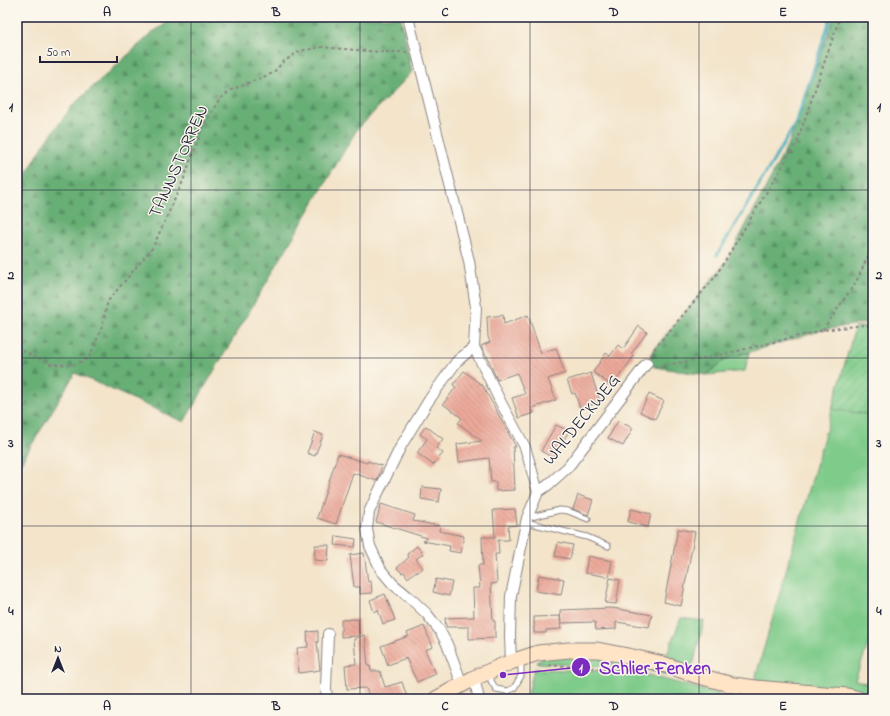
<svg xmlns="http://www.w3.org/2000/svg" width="890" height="716" viewBox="0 0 890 716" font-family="'Indie Flower',sans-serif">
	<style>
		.grass { fill: #7fcb8a; stroke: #507662 }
		.forest { fill: url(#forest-firs); stroke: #446858 }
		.garden { fill: url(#garden-furrows); stroke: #507662 }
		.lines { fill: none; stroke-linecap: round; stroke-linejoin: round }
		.stream { stroke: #3babb8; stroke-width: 3 }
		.building { fill: url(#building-back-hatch) }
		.lane-casing { stroke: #8a8382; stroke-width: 7 }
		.street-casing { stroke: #8a8382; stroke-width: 12 }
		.secondary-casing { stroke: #8a8382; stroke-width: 17 }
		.path { stroke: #8a8382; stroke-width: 2; stroke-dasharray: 3 3; stroke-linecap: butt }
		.lane { stroke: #fff; stroke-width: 5 }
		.street { stroke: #fff; stroke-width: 10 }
		.secondary { stroke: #ffe4c6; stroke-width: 15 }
		.grid { fill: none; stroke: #22223b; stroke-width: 1; stroke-opacity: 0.55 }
		.labels { text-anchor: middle; stroke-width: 3; stroke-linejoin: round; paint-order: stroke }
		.street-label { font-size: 18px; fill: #22223b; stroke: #fbf7ec }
		.leader { fill: none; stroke: #7b2cbf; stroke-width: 1.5 }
		.callout-dot { fill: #7b2cbf; stroke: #fbf7ec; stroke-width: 1.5 }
		.mark-label { font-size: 12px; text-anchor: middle; font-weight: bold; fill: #fff }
		.callout-label { font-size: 19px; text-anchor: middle; font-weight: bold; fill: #7b2cbf; stroke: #fbf7ec; stroke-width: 3; stroke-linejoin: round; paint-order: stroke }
		.neatline { fill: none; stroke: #22223b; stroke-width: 1.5 }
		.grid-label { font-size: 13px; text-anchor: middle; font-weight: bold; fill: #22223b }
	</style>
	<defs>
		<pattern id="forest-firs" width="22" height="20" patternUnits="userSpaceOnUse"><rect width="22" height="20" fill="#67af76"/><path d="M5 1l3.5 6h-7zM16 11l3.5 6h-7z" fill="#548e62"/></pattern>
		<pattern id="garden-furrows" width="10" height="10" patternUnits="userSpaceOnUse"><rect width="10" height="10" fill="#7fcb8a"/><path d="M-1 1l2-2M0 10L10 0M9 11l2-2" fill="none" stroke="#6dae78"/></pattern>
		<pattern id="building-back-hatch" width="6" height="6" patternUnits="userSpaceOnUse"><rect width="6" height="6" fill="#eba99a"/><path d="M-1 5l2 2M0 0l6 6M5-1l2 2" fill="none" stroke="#c99186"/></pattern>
	</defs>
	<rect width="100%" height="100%" fill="#fbf7ec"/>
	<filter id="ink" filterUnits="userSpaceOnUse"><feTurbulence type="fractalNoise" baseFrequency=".025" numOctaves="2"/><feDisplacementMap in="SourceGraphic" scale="8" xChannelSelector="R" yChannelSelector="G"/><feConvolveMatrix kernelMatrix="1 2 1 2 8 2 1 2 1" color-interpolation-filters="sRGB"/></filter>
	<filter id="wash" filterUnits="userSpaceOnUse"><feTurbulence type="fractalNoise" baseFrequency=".012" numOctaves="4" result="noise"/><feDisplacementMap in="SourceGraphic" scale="16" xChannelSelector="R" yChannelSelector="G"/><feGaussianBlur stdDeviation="0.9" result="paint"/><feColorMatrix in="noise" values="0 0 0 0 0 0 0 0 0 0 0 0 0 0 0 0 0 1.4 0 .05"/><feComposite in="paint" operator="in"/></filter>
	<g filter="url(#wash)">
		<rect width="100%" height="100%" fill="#f3e4ca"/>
		<path class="grass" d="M749 352 745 371 706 375 726 359Z
			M832 409 873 415V631L855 680 873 685V696L818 688 754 683Z
			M681 618 704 621 692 669 665 659Z
			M576 655 629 661 720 689 645 669 539 663 536 662 545 657Z
			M534 669 637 672 719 694 718 699H528V694Z"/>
		<path class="forest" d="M176 17H401L412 72 356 131 184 422 75 373 19 466 17 465V191L43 146 72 106 153 32Z
			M834 17H873V325L864 323 823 330 726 359 706 375 655 367 647 363 655 348 727 261 789 143Z"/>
		<path class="garden" d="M867 326 873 328V415L832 409 855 327Z"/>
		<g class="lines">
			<path class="stream" d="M717 255 796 123 831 17"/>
		</g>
		<g id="blocks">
			<path class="building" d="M503 315 504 324 528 315 541 353 556 348 565 373 548 379 556 400 532 408 534 413 519 418 512 398 525 394 517 373 497 380 487 356H486L481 346 490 342 488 337 487 317Z
				M639 326 647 332 631 354 634 356 612 386 593 372 606 353 610 356 618 345 623 349Z
				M464 371 483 386 516 447H513L515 490 496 491V482H491L489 458 459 462 457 444 482 441 458 423 462 418 443 404 456 387 453 385Z
				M591 373 600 402 580 408 575 393 572 394 567 380Z
				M649 394 664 401 655 419 640 412Z
				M618 421 633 428 623 446 608 438Z
				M556 425 569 431 553 458 541 451Z
				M426 426 443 439 436 448 443 453 433 465 417 453 427 439 420 434Z
				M315 432 323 435 315 456 307 453Z
				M338 454 367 463 368 461 382 466 377 481 353 473 336 524 317 518Z
				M422 487 441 489 439 502 421 499Z
				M578 495 593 500 588 515 573 509Z
				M381 504 415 515 413 521 440 526 439 531 464 536 461 553 449 551 450 546 423 541 427 538 376 522Z
				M515 509 517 525 508 526 509 540H498L499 554H495L497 583 491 584 493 621H495V638L469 639V627H446L445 618 474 617 473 588H480L478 565H483L482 537H495L493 510Z
				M631 509 651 514 648 527 628 522Z
				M678 529 695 532 681 606 664 602Z
				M336 536 356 539 355 547 335 545Z
				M558 542 573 545 570 559 555 556Z
				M315 545H329L328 561 314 560Z
				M417 546 423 554 416 559 423 568 417 573 416 571 408 578 404 572 402 573 397 568 409 557 407 554Z
				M364 553 368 582 371 581 372 593 360 594V587H354L350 555Z
				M588 556 612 561 609 577 585 573Z
				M539 575 564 579 561 595 536 591Z
				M610 578 620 580 616 604 605 603Z
				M436 579 452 582 449 596 433 592Z
				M385 594 395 620 383 624 378 610 374 612 370 600Z
				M612 608 652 615 649 627 616 622V629L596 630 595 622 561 623 560 610Z
				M560 616 561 629 546 630V633H534V617Z
				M358 619 359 636 341 637V620Z
				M424 626 433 647 425 650 436 674 417 682 406 658 388 665 381 646 409 636 407 633Z
				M318 631V642H317L320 670 299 673 297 648 308 647 307 632Z
				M365 635 368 666H370L371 671H380L385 687 402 682 407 697 403 699H370L366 688 347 689 345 665 356 664 354 639Z"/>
		</g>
	</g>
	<g filter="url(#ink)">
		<use href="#blocks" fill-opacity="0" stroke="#8a8382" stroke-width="1"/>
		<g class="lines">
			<g class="lane-casing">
				<path id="lane" d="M527 518 560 510 568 511 588 519
					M526 522 587 537 608 546
					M491 674V681L496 689 507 691 514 688 521 676V660"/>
			</g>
			<g class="street-casing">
				<path id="street" d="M408 17 469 261 476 307 474 347 501 403 525 447 538 492 527 518 511 596 510 636 511 662
					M538 492 548 485 568 467 647 363
					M474 678 479 699
					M462 684 447 644 440 631 427 614 410 598 393 584 381 570 370 546 367 529 369 512 376 497 401 446 429 400 457 361 474 347
					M327 699 326 688 328 634"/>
			</g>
			<g class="secondary-casing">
				<path id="secondary" d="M436 699 474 678 511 662 538 653 569 650H597L628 656 663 664 695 675 733 685 756 688 847 696 859 699"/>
			</g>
			<path class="path" d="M823 330 856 282 873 246
				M17 348 50 364 73 365 89 358 101 330 108 301 153 247 183 181 203 126 219 100 231 90 273 73 283 62 300 51 322 47 379 52H407
				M652 355 655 348 715 277 797 142 840 17
				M655 367 717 356 823 330 864 325 873 326
				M549 665 632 671"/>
			<use href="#lane" class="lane"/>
			<use href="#street" class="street"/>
			<use href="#secondary" class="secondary"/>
		</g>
	</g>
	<path class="grid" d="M191 17V699M360 17V699M530 17V699M699 17V699M17 190H873M17 358H873M17 526H873"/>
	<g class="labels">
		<g class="street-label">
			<text transform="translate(178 161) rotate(-66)" y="6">TANNSTORREN</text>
			<text transform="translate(581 419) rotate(-51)" y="6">WALDECKWEG</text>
		</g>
	</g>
	<path class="leader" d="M503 675L581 667"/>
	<g class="callout-dot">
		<circle cx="503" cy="675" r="4"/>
		<circle cx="581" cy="667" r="10"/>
	</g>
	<g class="mark-label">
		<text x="581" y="672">1</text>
	</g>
	<g class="callout-label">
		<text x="655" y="674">Schlier Fenken</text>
	</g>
	<rect width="890" height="716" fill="none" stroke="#fbf7ec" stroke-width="44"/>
	<g transform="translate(58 658)" stroke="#fbf7ec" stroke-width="3" paint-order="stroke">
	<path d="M0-3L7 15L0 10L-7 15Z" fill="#22223b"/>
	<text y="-6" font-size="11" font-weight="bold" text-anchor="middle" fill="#22223b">N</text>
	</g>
	<path d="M40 56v6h77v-6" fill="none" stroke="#22223b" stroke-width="2"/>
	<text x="46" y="56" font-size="12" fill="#22223b" stroke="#fbf7ec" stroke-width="3" paint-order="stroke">50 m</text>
	<rect x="22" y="22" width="846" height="672" class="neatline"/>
	<g class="grid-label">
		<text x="107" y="16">A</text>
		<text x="276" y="16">B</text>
		<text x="445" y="16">C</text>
		<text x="614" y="16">D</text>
		<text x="783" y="16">E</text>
		<text x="11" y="111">1</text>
		<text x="879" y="111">1</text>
		<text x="11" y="279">2</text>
		<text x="879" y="279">2</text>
		<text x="11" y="447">3</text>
		<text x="879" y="447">3</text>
		<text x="11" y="615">4</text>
		<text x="879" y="615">4</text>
		<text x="107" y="710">A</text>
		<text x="276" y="710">B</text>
		<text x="445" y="710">C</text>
		<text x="614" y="710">D</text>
		<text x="783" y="710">E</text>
	</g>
</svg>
